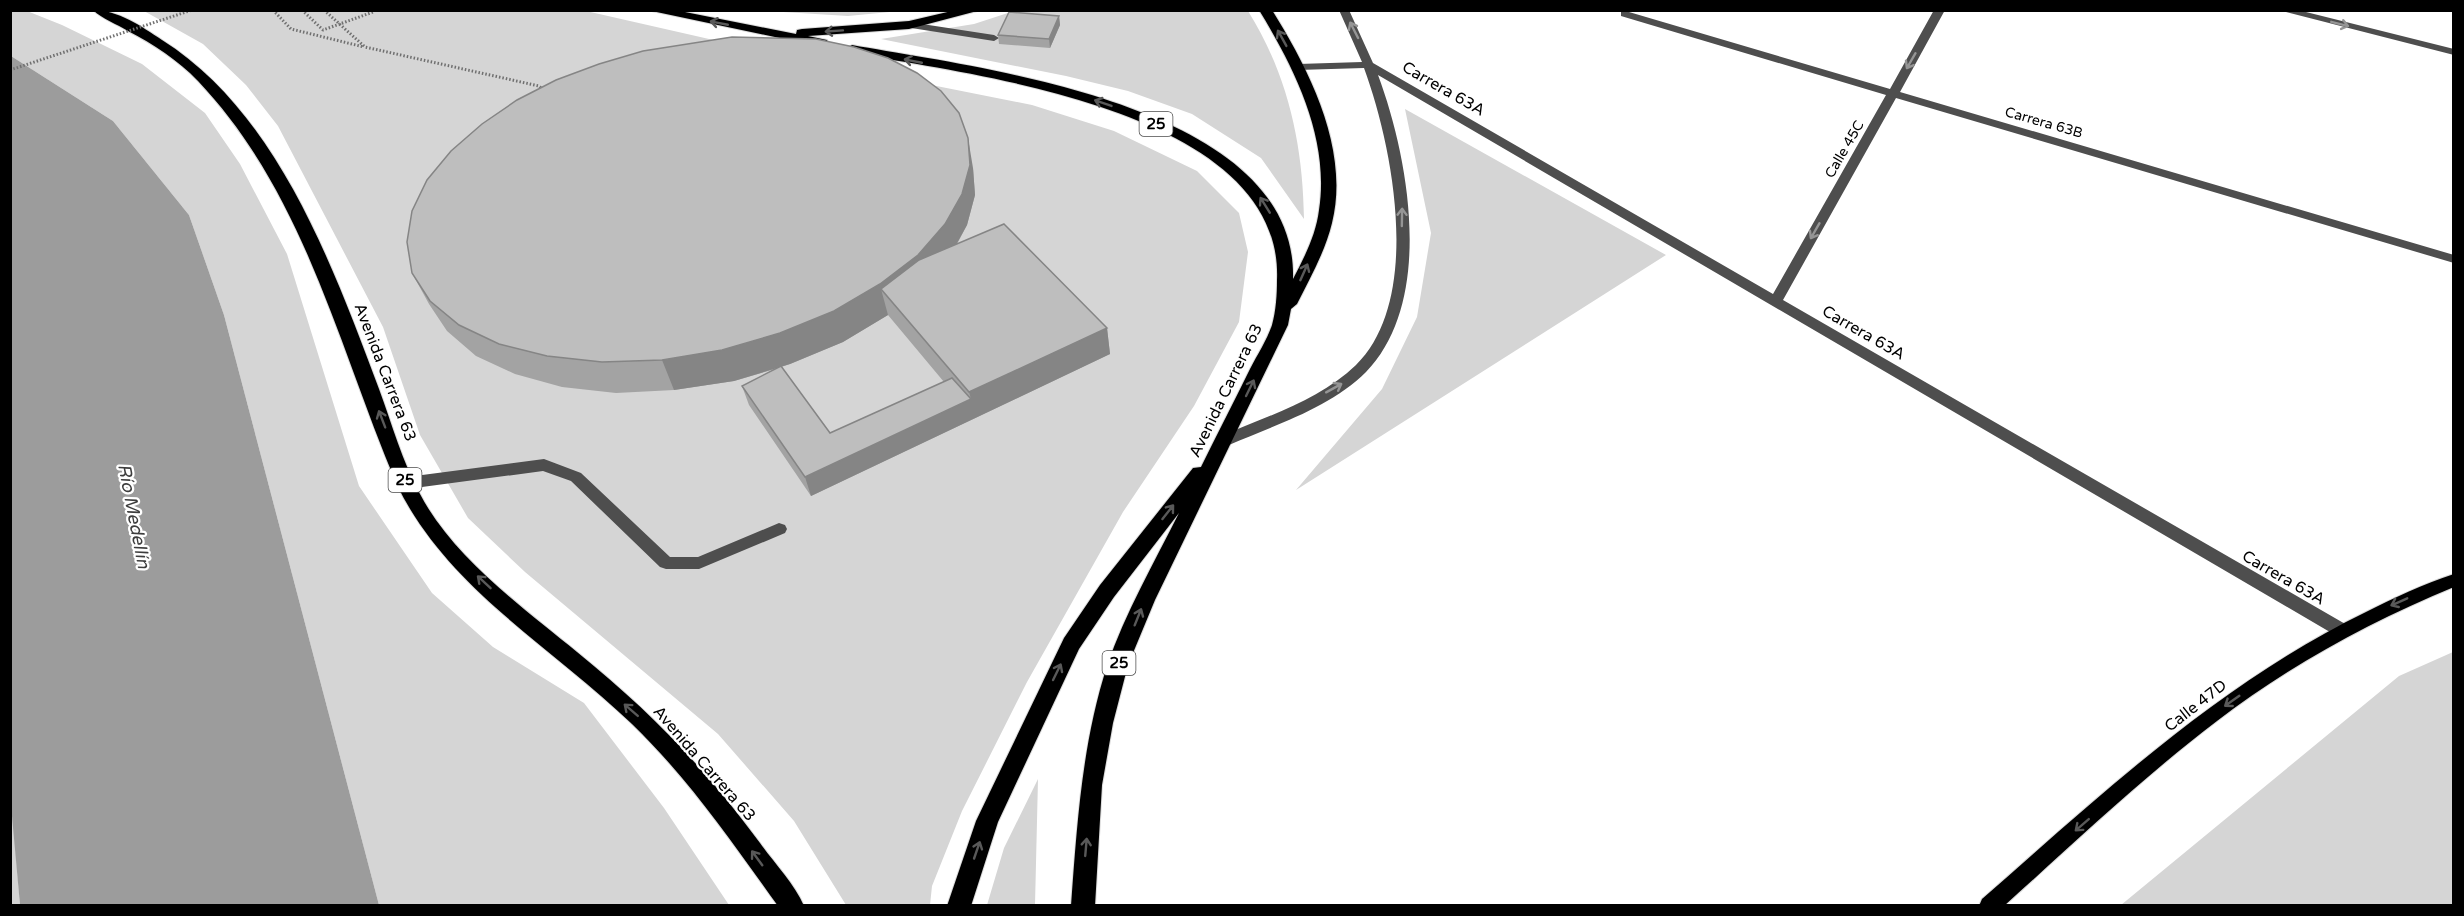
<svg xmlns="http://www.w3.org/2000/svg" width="2464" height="916" viewBox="0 0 2464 916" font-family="'Varela Round',sans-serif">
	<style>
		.green { fill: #d5d5d5 }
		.water { fill: #9c9c9c }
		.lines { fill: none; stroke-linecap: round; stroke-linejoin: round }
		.major-casing { stroke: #dbdbdb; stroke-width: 2 }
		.highway-casing { stroke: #dbdbdb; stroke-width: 2 }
		.path { stroke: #707070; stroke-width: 3; stroke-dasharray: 1.5 2; stroke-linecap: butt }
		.minor { fill: #4e4e4e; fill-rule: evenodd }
		.major { fill: #000; fill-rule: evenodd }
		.highway { fill: #000; fill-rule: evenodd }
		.path-bridge { stroke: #707070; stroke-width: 3; stroke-dasharray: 1.5 2; stroke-linecap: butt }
		.wall { fill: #a3a3a3; fill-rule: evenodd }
		.shaded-wall { fill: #858585 }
		.building { fill: #bebebe; stroke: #858585; stroke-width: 1.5 }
		.oneway { stroke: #595959 }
		.oneway2 { stroke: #959595 }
		.labels { text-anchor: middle; stroke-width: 4.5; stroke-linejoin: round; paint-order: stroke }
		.far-street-label { font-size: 14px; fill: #000; stroke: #fff }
		.shield { fill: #fff; stroke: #4c4c4c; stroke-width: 1.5 }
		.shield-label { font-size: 15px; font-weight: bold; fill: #000 }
		.street-label { font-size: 16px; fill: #000; stroke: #fff }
		.water-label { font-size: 18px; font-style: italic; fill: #3d3d3d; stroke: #fff }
	</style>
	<rect width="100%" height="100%" fill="#fff"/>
	<path class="green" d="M10 11H27L62 25 142 64 205 113 240 164 287 254 359 486 432 593 493 647 584 703 664 808 729 905H379L224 315 189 215 113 121 11 56Z
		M144 11H586L771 53 1032 105 1114 131 1197 171 1239 213 1248 252 1239 322 1194 406 1123 512 1027 682 962 811 932 886 930 905H846L794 821 718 734 525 572 468 518 420 435 383 327 278 126 246 85 203 44Z
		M767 11H900L848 16Z
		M1014 11H1248C1288 75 1303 144 1304 219L1261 158 1192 114 1128 91 1066 76 881 39 974 24Z
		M1405 109 1666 255 1296 490 1382 389 1417 317 1431 233Z
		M2453 652V905H2121L2399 676Z
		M1038 779 1035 905H987L1004 848Z
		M11 794 20 905H11Z"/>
	<path class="water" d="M11 56 113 121 189 215 224 315 379 905H20L10 794Z"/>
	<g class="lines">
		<g class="major-casing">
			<path id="major" d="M2454 574V587C2369 622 2289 666 2217 721 2142 778 2074 843 2004 906H1979L1982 899C2103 793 2220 683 2366 612 2394 598 2423 584 2454 574Z"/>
		</g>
		<g class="highway-casing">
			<path id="highway" d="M93 10C118 10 141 26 162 40 278 113 333 267 379 389 392 424 402 461 420 494 452 556 524 609 577 652 651 712 703 766 760 843 774 863 794 883 804 906H778C732 842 688 778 632 724 552 647 447 588 397 485 338 346 305 194 198 81 178 60 153 44 128 31 117 24 102 19 93 10Z
				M647 10H675L796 34 797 30 802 29 909 21 956 10H981L909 29 808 36 827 40 828 43 822 47Z
				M1259 10H1272C1310 71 1350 150 1332 223 1325 252 1310 278 1297 304L1291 309 1288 325 1155 600 1128 665 1113 723 1102 785 1095 906H1071C1077 824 1082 744 1107 666 1125 613 1154 563 1179 513L1114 597 1079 649 998 822 971 906H947L976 821 1064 638 1100 585 1193 468 1201 467C1217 434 1234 402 1250 369 1257 355 1267 340 1272 325 1276 311 1277 294 1277 280 1284 110 974 75 852 53L845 49 852 45C979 68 1298 104 1293 279 1304 258 1316 235 1319 210 1330 139 1295 69 1259 10Z"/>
		</g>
		<path class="path" d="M273 10 291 29 364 47
			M324 10 365 47 539 86 543 90"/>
		<path class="minor" d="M1339 10H1349L1373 63 1773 294 1886 95 1621 16V12H1629L1890 89 1934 10H1945L1900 92 2454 255V263L1896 98 1783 300 2347 625 2349 630 2347 635 2341 637 2335 635 1378 75C1409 158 1435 301 1366 372 1330 408 1275 425 1229 445H1219L1217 441 1219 437C1264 417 1319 401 1356 365 1423 299 1393 147 1364 68L1298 70 1292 67 1298 64 1362 62Z
			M2278 10H2298L2454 49V55Z
			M909 22 994 35 999 38 994 41 905 27V23Z
			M544 459 581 473 670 557H698L779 523 785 525 787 529 785 533 699 569H666L660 567 571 481 543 471 407 489 402 487 399 483 402 479 407 477Z"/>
		<use href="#major" class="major"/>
		<use href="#highway" class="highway"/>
		<path class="path-bridge" d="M302 10 323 30 373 12 372 10
			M10 70 192 10"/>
	</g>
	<path class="wall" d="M1059 16 1060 25 1050 48 999 44 998 35Z
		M973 168 975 195 967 225 957 244 1107 328 1110 354 811 496 749 405 742 386 775 369 734 381 674 390 616 393 562 387 515 374 476 356 447 331 429 304 412 273ZM888 315 944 382 830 433 781 367 790 364 843 342Z"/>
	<path class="shaded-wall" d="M1059 16 1060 25 1050 48 1049 39Z
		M968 138 973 168 975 195 967 225 951 254 881 289 888 315 843 342 790 364 734 381 674 390 662 360Z
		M1107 328 1110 354 811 496 805 477 971 399 969 392Z"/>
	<path class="building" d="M1009 12 1059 16 1049 39 998 35Z
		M732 37 816 39 854 47 888 58 917 73 941 91 959 113 968 138 970 165 962 194 945 224 918 255 880 284 834 311 780 333 722 350 662 360 602 362 547 356 499 344 459 325 430 301 412 273 407 242 412 211 427 180 451 151 482 124 517 100 556 80 599 64 643 51Z
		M1004 224 1107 328 969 392 881 289 919 260Z
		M781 366 830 433 952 378 971 399 805 477 742 386Z"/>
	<defs><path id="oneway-shaft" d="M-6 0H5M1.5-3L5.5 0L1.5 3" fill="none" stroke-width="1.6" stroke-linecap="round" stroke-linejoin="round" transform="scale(1.5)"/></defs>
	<g class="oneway">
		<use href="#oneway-shaft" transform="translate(719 23) rotate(-169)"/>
		<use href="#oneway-shaft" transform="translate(834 31) rotate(176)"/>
		<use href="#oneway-shaft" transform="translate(1282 38) rotate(-119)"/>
		<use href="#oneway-shaft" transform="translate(913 61) rotate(-169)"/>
		<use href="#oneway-shaft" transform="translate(1103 103) rotate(-161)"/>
		<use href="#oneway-shaft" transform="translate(1265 205) rotate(-122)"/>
		<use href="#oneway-shaft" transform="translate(1304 272) rotate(-66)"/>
		<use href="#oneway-shaft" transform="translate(1250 388) rotate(-64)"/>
		<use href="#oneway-shaft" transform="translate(382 419) rotate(-111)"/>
		<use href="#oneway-shaft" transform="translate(1168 512) rotate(-52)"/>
		<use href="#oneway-shaft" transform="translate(484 582) rotate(-137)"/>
		<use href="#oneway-shaft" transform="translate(2399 602) rotate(156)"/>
		<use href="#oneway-shaft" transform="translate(1138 617) rotate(-68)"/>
		<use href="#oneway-shaft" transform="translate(1057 672) rotate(-64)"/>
		<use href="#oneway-shaft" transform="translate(2232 701) rotate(145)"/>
		<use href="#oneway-shaft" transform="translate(631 710) rotate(-139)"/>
		<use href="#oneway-shaft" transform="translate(2082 825) rotate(139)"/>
		<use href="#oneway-shaft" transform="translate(1086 847) rotate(-85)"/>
		<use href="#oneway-shaft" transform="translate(977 850) rotate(-71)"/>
		<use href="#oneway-shaft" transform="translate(757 858) rotate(-126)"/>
	</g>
	<g class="oneway2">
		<use href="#oneway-shaft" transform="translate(2340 24) rotate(14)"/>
		<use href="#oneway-shaft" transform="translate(1354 30) rotate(-117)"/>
		<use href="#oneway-shaft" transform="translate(1911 61) rotate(120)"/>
		<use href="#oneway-shaft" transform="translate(1402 217) rotate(-89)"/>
		<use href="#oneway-shaft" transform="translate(1815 231) rotate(120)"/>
		<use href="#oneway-shaft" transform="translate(1334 388) rotate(-29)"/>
	</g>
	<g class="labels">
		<g class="far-street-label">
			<text transform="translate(2044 122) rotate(16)" y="5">Carrera 63B</text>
			<text transform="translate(1844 149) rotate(-60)" y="5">Calle 45C</text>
		</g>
		<g class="shield">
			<rect x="1139.5" y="112" width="33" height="24" rx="4.5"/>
			<rect x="388.5" y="468" width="33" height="24" rx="4.5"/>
			<rect x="1102.5" y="651" width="33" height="24" rx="4.5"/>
		</g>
		<g class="shield-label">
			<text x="1156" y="129">25</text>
			<text x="405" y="485">25</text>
			<text x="1119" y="668">25</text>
		</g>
		<g class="street-label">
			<text transform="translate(1444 88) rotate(30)" y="6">Carrera 63A</text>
			<text transform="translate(1864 332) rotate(30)" y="6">Carrera 63A</text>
			<text transform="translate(386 372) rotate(69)" y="6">Avenida Carrera 63</text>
			<text transform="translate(1225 390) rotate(-64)" y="6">Avenida Carrera 63</text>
			<text transform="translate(2284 577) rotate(30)" y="6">Carrera 63A</text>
			<text transform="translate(2195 705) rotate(-38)" y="6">Calle 47D</text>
			<text transform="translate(705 763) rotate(49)" y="6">Avenida Carrera 63</text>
		</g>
		<g class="water-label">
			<text transform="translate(134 516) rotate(79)" y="6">Río Medellín</text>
		</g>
	</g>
	<rect width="2464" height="916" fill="none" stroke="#000000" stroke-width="24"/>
</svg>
